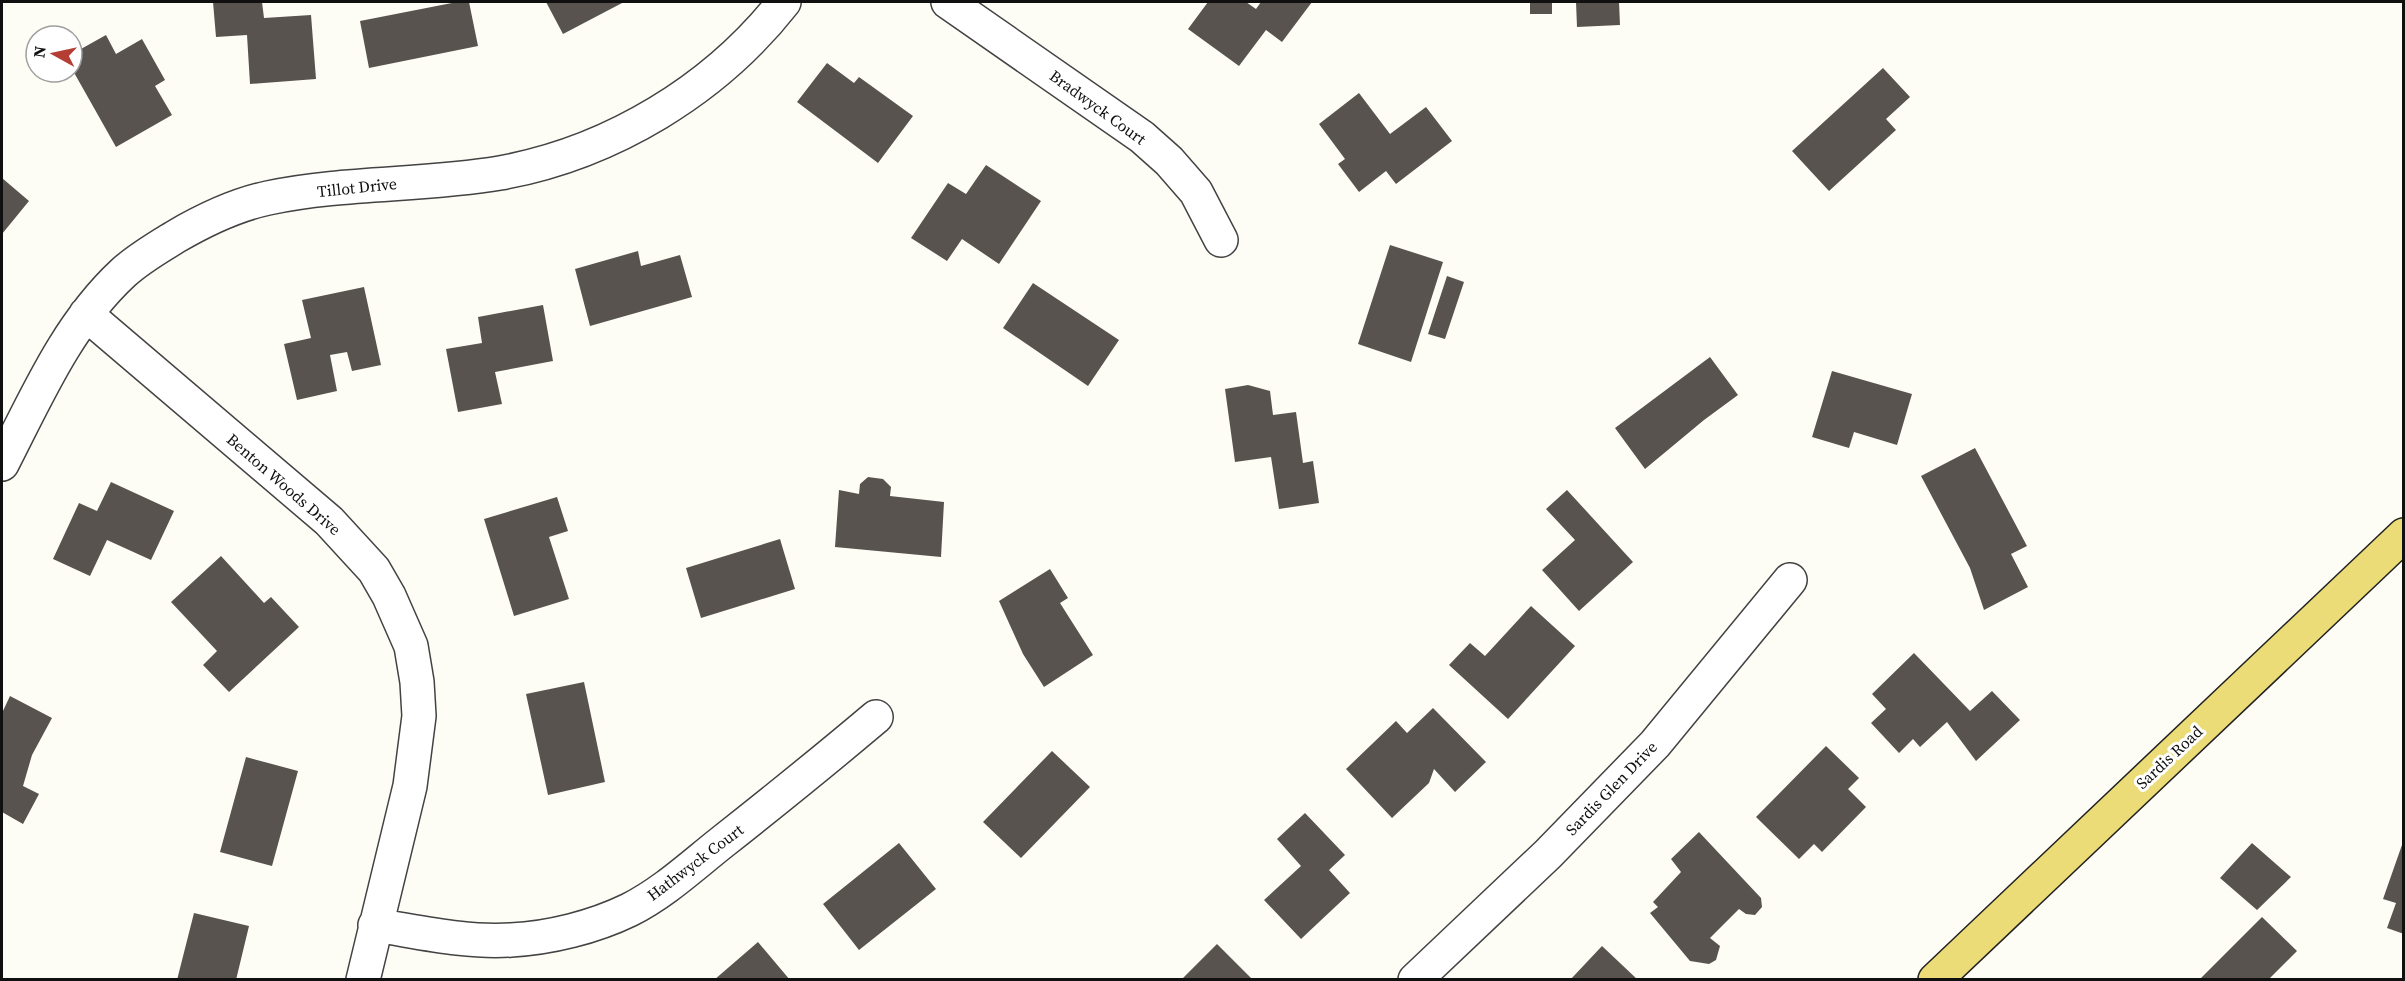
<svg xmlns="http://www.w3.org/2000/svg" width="2405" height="981" viewBox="0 0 2405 981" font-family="'Source Serif 4',serif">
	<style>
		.building { fill: #58534e }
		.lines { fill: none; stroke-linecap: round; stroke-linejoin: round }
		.minor-casing { stroke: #434343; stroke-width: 36 }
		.major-casing { stroke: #212121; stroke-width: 36 }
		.minor { stroke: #fff; stroke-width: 33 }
		.major { stroke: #ecdc77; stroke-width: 33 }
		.labels { text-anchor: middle; stroke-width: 6; stroke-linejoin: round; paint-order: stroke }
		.street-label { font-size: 16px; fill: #101010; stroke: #fff }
	</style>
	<rect width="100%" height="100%" fill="#fefdf5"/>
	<path class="building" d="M213 2H262L264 18 311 15 316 79 250 84 247 35 216 37Z
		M457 2H469L478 46 369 68 360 21Z
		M546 2H624L563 34Z
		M1208 2H1246L1256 9 1261 2H1312L1282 42 1266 30 1239 66 1188 29Z
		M1530 2H1552V14H1530Z
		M1576 2H1619L1620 25 1577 27Z
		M106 35 116 54 142 39 165 80 155 86 172 115 116 147 72 69V54Z
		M827 63 854 83 859 77 913 116 878 163 797 102Z
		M1883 68 1910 97 1886 119 1896 130 1829 191 1792 151Z
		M1359 93 1390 134 1426 107 1452 141 1396 184 1386 171 1359 192 1338 164 1345 159 1319 124Z
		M986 165 1041 201 999 264 962 239 947 261 911 238 948 183 966 194Z
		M2 178 29 201 2 234Z
		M1390 245 1443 262 1411 362 1358 344Z
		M638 251 641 266 680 255 692 297 590 326 575 269Z
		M1447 276 1464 282 1445 339 1428 334Z
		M1033 283 1119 340 1088 386 1003 328Z
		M364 287 381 365 352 371 347 352 330 355 337 391 297 400 284 344 311 338 302 300Z
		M543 305 553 361 495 372 502 404 458 412 446 349 482 343 478 317Z
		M1710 357 1738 395 1704 420 1645 469 1615 428Z
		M1832 371 1912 394 1897 445 1854 432 1849 448 1812 437Z
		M1248 385 1270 391 1273 415 1296 412 1303 463 1313 461 1319 503 1279 509 1271 457 1235 462 1225 389Z
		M1975 448 2027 546 2011 554 2028 587 1984 610 1970 568 1921 476Z
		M868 477 883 479 891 487 890 496 944 502 941 557 835 547 839 490 859 494 860 484Z
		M111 482 174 511 151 560 107 540 90 576 53 559 79 503 97 511Z
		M1567 490 1633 562 1579 611 1542 570 1575 540 1546 509Z
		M557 497 568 531 549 537 569 599 514 616 484 519Z
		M780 539 795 589 701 618 686 568Z
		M221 556 264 603 271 597 299 627 229 692 203 665 217 651 171 602Z
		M1050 569 1068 598 1060 603 1093 655 1044 687 1023 654 999 601Z
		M1531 606 1575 646 1508 719 1449 665 1470 643 1485 656Z
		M1914 653 1970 711 1992 691 2020 720 1976 761 1947 722 1920 747 1913 739 1899 753 1871 723 1886 709 1872 694Z
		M584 682 605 782 548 795 526 694Z
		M10 696 52 718 32 755 23 786 39 794 23 824 2 812V713Z
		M1433 708 1486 762 1455 792 1434 769 1429 783 1392 818 1346 769 1396 721 1407 733Z
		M1826 746 1859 778 1848 789 1866 807 1822 852 1814 844 1799 859 1756 817Z
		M1052 751 1090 787 1021 858 983 822Z
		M246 757 298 771 272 866 220 852Z
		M1305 813 1345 855 1329 870 1350 893 1301 939 1264 900 1301 866 1277 839Z
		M1699 832 1761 898 1762 907 1755 915 1746 914 1739 909 1710 938 1720 946 1716 960 1709 964 1690 961 1650 913 1658 907 1653 902 1681 872 1671 859Z
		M2403 842H2404V934L2387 928 2396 903 2383 899Z
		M899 843 936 889 859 950 823 904Z
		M2252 843 2291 877 2257 910 2220 878Z
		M194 913 249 926 236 980H177Z
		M2262 917 2297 951 2268 980H2199Z
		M758 942 790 980H714Z
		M1217 944 1253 980H1181Z
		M1602 946 1638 980H1570Z"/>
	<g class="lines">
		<g class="minor-casing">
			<path id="minor" d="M948 2 1142 137 1169 161 1196 192 1221 240
				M86 314 329 521 374 570 389 596 411 646 417 682 419 716 410 786 363 980
				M2 464C36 398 67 325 123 273 138 259 157 248 175 237 204 220 235 205 268 198 344 182 423 186 500 173 611 153 715 90 784 2
				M375 925C420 932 466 943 511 940 550 938 594 927 629 910 663 893 692 866 721 843 773 802 825 760 876 717
				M1415 980 1548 854 1655 744 1790 580"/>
		</g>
		<g class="major-casing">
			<path id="major" d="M1935 980 2404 535"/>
		</g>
		<use href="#minor" class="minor"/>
		<use href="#major" class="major"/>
	</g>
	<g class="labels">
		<g class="street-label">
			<text transform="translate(1098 107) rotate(36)" y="6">Bradwyck Court</text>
			<text transform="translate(357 187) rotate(-6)" y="6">Tillot Drive</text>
			<text transform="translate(284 484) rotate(41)" y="6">Benton Woods Drive</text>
			<text transform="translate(2169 757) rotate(-43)" y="6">Sardis Road</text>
			<text transform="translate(1611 788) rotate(-46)" y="6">Sardis Glen Drive</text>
			<text transform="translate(695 862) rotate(-37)" y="6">Hathwyck Court</text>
		</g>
	</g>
	<rect width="2405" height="981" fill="none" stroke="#101010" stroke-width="6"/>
	<g transform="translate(54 54) rotate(278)"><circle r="28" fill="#ffffff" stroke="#9f9f9f" stroke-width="1.5"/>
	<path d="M0-4.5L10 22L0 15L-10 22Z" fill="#b43d34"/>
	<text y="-9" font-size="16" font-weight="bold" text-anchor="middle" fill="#101010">N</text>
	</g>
</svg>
